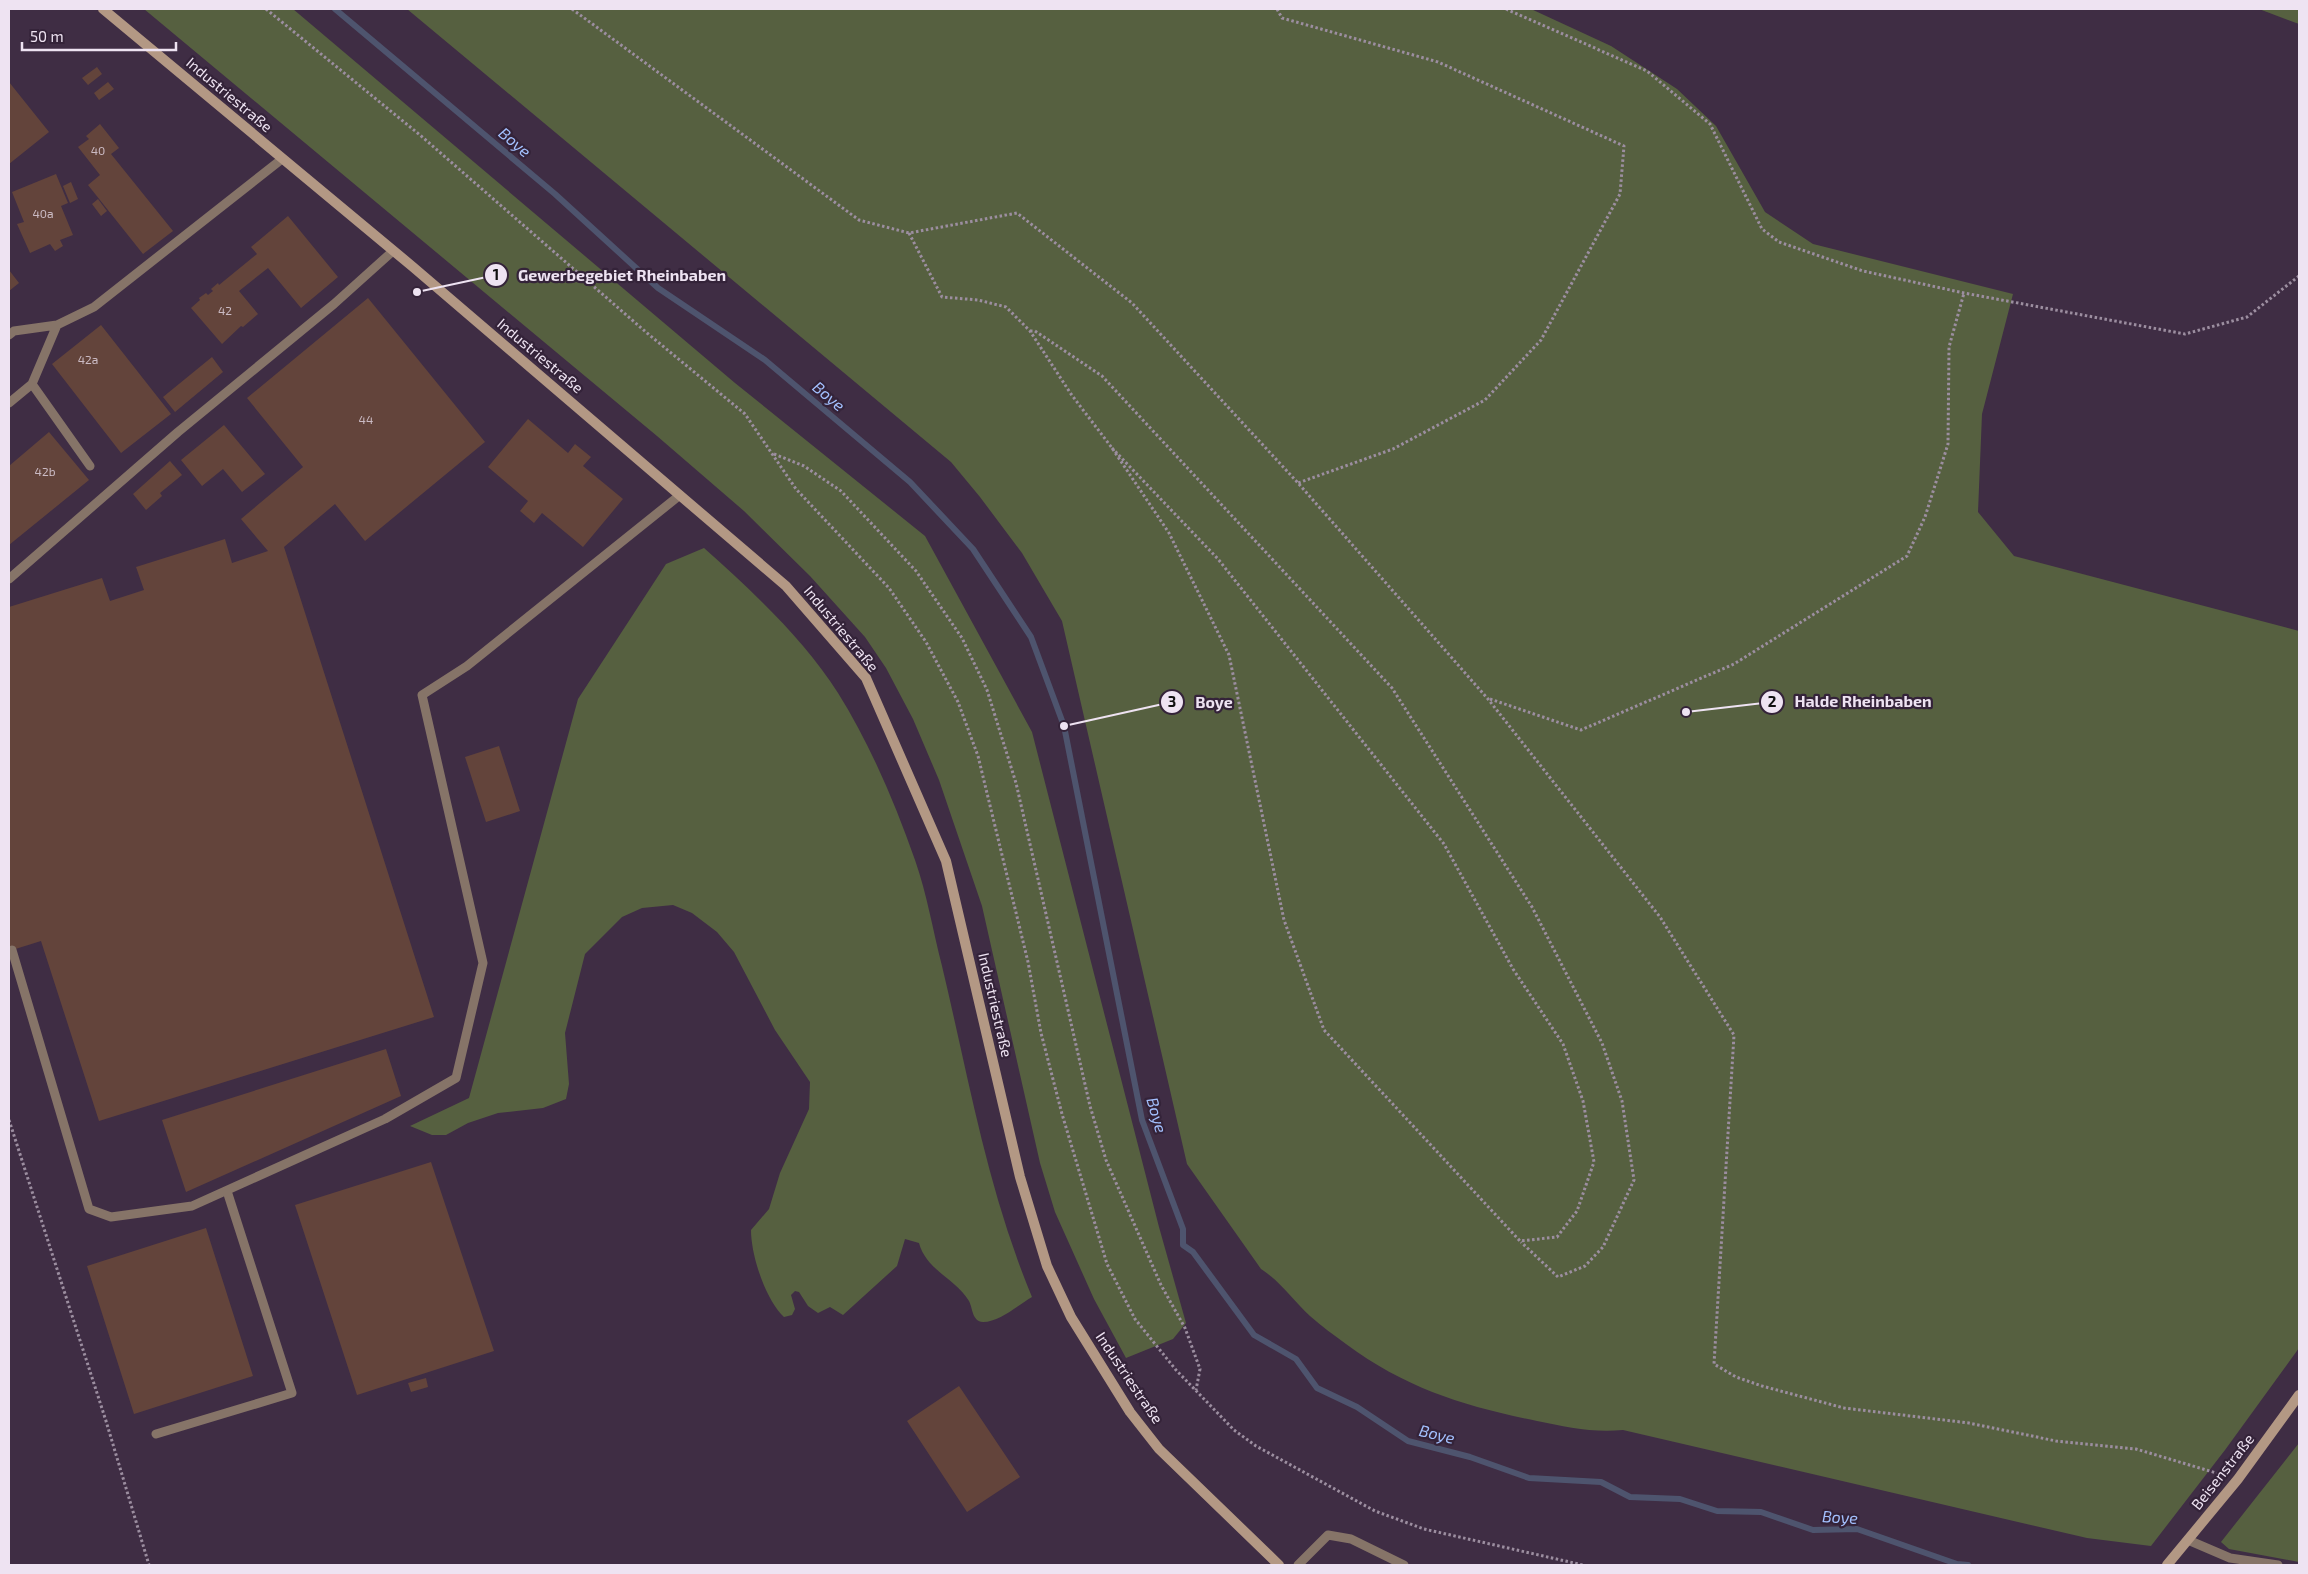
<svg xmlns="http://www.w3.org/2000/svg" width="2308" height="1574" viewBox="0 0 2308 1574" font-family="'Exo 2',sans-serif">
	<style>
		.green { fill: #566040 }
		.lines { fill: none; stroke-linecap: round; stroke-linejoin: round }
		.stream { stroke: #4e546e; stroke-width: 6 }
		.building { fill: #63443b }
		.path { stroke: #9c8ea0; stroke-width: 3; stroke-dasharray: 2.5 2.5; stroke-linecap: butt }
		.lane { stroke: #867468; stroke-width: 9 }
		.secondary { stroke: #b39884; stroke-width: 10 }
		.labels { text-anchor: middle; stroke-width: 4.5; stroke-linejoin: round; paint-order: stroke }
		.number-label { font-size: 12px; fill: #cbbbc4 }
		.street-label { font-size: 15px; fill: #eee3f2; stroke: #342339 }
		.water-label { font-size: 16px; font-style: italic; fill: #a3c0fe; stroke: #342339 }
		.leader { fill: none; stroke: #eee3f2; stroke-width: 2 }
		.callout-dot { fill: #eee3f2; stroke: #342339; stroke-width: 2 }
		.mark-label { font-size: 15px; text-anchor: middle; font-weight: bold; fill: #111 }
		.callout-label { font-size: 16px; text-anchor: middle; font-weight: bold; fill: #eee3f2; stroke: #342339; stroke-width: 4.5; stroke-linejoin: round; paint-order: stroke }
	</style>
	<rect width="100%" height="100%" fill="#3f2d44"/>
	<path class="green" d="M144 9H293L735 383 925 536 1032 732 1159 1227 1186 1323 1173 1339 1126 1358 1094 1299 1055 1212 1040 1163 982 906 939 780 913 719 886 668 865 637 810 576 744 511 657 436Z
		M407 9H1531L1611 46 1677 89 1716 126 1765 212 1813 244 2013 294 1982 414 1978 512 2014 556 2299 631V1348L2225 1450 2151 1546 2087 1538 1623 1430C1593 1433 1566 1427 1537 1421 1464 1406 1407 1389 1346 1344 1334 1335 1321 1326 1310 1316 1293 1300 1280 1281 1261 1269L1187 1164 1062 621 1022 553 980 497 951 462Z
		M2259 9H2299V24Z
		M704 548C751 590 804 639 838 693 870 744 895 803 915 860 927 894 933 931 942 966 969 1079 987 1189 1032 1297 1018 1305 1000 1322 983 1322 972 1321 973 1309 969 1301 956 1279 926 1270 919 1243L905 1239 897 1266 843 1315 830 1307 818 1313 808 1306 799 1292 795 1291 791 1295 795 1309 792 1315 784 1317C765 1299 751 1255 751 1230L769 1209 780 1173 809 1109 810 1082 775 1030 734 952 717 932 692 913 673 905 642 908 622 917 585 954 565 1033 569 1084 566 1099 543 1108 498 1113 468 1123 446 1135H432L410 1126 469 1098 578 699 666 564Z
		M2299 1443V1562L2229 1549 2221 1542Z"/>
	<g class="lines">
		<path class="stream" d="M335 9 555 194 658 288 765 360 910 482 973 549 1031 637 1064 726 1142 1120 1183 1229V1245L1193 1252 1254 1335 1296 1359 1317 1388 1357 1407 1408 1441 1470 1457 1529 1478 1601 1482 1630 1497 1680 1499 1717 1511 1761 1512 1813 1530 1857 1529 1957 1564 1968 1565"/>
	</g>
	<path class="building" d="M97 67 102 74 88 85 82 78Z
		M9 82 49 132 9 164Z
		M108 82 114 89 99 100 94 93Z
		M100 124 119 148 111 154 173 231 143 254 88 185 100 175 78 147 89 139 86 136Z
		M56 174 68 203 61 206 73 235 60 240 63 246 55 251 50 244 30 253 17 224 24 222 12 192Z
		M71 182 78 199 70 203 63 186Z
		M98 199 107 211 101 216 92 204Z
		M288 216 338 277 301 308 268 268 239 291 258 314 243 327 241 326 222 344 191 308 200 300 199 298 206 293 208 295 213 291 211 289 218 283 219 285 257 254 251 247Z
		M9 270 19 283 9 291Z
		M368 298 485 442 365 541 335 504 284 547 434 1017 99 1121 41 941 9 951V607L102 578 110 601 144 590 136 567 225 539 232 563 268 551 241 519 303 467 247 398Z
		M101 325 171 414 121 453 52 364Z
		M212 357 223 372 175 412 163 397Z
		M528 419 568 453 575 444 591 457 583 466 623 499 583 547 542 513 534 523 520 511 528 501 488 467Z
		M224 425 265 474 242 492 223 469 202 486 181 460Z
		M49 432 89 480 9 545V466Z
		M170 461 182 475 160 493 162 496 146 510 133 494Z
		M499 746 520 811 486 822 465 757Z
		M386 1049 401 1096 186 1192 162 1120Z
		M431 1162 494 1351 357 1395 295 1205Z
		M206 1228 253 1376 134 1414 87 1266Z
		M426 1378 428 1387 411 1392 408 1383Z
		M959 1386 1020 1477 967 1512 907 1421Z"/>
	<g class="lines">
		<path class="path" d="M266 9 420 135 647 333 745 414 796 489 889 588 926 642 958 702 978 756 1028 962 1041 1033 1062 1114 1107 1264 1135 1319 1176 1370 1234 1430 1256 1446 1375 1511 1424 1529 1583 1565
			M572 9 859 220 909 233 1017 213 1132 303 1298 483 1488 699 1660 917 1734 1035 1714 1364 1736 1377 1762 1386 1844 1408 1969 1423 2056 1441 2136 1449 2223 1475
			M1277 9 1282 18 1438 62 1624 146 1620 194 1541 340 1485 400 1393 449 1298 483
			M1506 9 1647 71 1710 124 1762 229 1779 242 1863 271 1964 293 2185 334 2247 317 2299 276
			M909 233 942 297 978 300 1006 307 1030 331 1071 394 1112 448 1169 533 1229 655 1284 920 1324 1030 1520 1241 1557 1237 1577 1211 1594 1162 1583 1101 1563 1044 1513 969 1444 844 1218 559 1112 448
			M1030 331H1035L1102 376 1392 688 1532 907 1602 1043 1622 1101 1634 1180 1603 1247 1585 1266 1558 1277 1521 1242
			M774 454 804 466 841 491 916 571 962 638 987 690 1016 783 1090 1106 1106 1160 1161 1285 1185 1328 1200 1369 1196 1390
			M1490 699 1581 730 1734 664 1907 556 1925 517 1948 444 1949 347 1964 293
			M9 1120 106 1421 149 1565"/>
		<path class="lane" d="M9 335 14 331 57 325 94 307 282 159
			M32 384 90 466
			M9 403 32 384 57 325
			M9 579 178 432 334 304 393 251
			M12 950 89 1209 111 1217 192 1206 385 1119 456 1078 483 963 422 695 467 666 680 495
			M156 1434 292 1393 227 1191
			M2188 1540 2230 1558 2278 1565
			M1298 1565 1328 1535 1351 1539 1404 1565"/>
		<path class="secondary" d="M103 9 413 267 786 586 866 678 946 861 1020 1177 1047 1266 1071 1317 1130 1412 1159 1449 1279 1565
			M2167 1565 2238 1479 2299 1395"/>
	</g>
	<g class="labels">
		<g class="number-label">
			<text x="98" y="155">40</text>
			<text x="43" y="218">40a</text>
			<text x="225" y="315">42</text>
			<text x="88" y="364">42a</text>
			<text x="366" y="424">44</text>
			<text x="45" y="476">42b</text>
		</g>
		<g class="street-label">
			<text transform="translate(229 95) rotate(40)" y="5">Industriestraße</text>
			<text transform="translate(540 356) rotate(40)" y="5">Industriestraße</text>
			<text transform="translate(841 629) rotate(50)" y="5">Industriestraße</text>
			<text transform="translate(995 1005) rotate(77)" y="5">Industriestraße</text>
			<text transform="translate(1129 1378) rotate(56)" y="5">Industriestraße</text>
			<text transform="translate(2223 1472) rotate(-52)" y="5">Beisenstraße</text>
		</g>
		<g class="water-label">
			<text transform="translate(515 142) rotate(40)" y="6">Boye</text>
			<text transform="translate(829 396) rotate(40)" y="6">Boye</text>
			<text transform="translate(1157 1115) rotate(74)" y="6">Boye</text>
			<text transform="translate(1437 1434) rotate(14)" y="6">Boye</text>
			<text transform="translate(1840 1517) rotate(3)" y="6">Boye</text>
		</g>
	</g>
	<path class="leader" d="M417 292L496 275M1686 712L1772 702M1064 726L1172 702"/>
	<g class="callout-dot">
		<circle cx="417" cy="292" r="5"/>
		<circle cx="1686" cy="712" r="5"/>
		<circle cx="1064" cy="726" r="5"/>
		<circle cx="496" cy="275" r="12"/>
		<circle cx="1772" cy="702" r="12"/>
		<circle cx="1172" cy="702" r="12"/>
	</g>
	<g class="mark-label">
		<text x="496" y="280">1</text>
		<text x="1772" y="707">2</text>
		<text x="1172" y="707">3</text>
	</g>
	<g class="callout-label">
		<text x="622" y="281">Gewerbegebiet Rheinbaben</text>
		<text x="1863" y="707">Halde Rheinbaben</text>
		<text x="1214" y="708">Boye</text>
	</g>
	<rect width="2308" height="1574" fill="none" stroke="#eee3f2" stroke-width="20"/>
	<path d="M22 42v8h154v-8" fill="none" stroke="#eee3f2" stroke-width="2.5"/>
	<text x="30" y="42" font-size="15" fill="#eee3f2" stroke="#342339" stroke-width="4" paint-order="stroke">50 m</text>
</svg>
